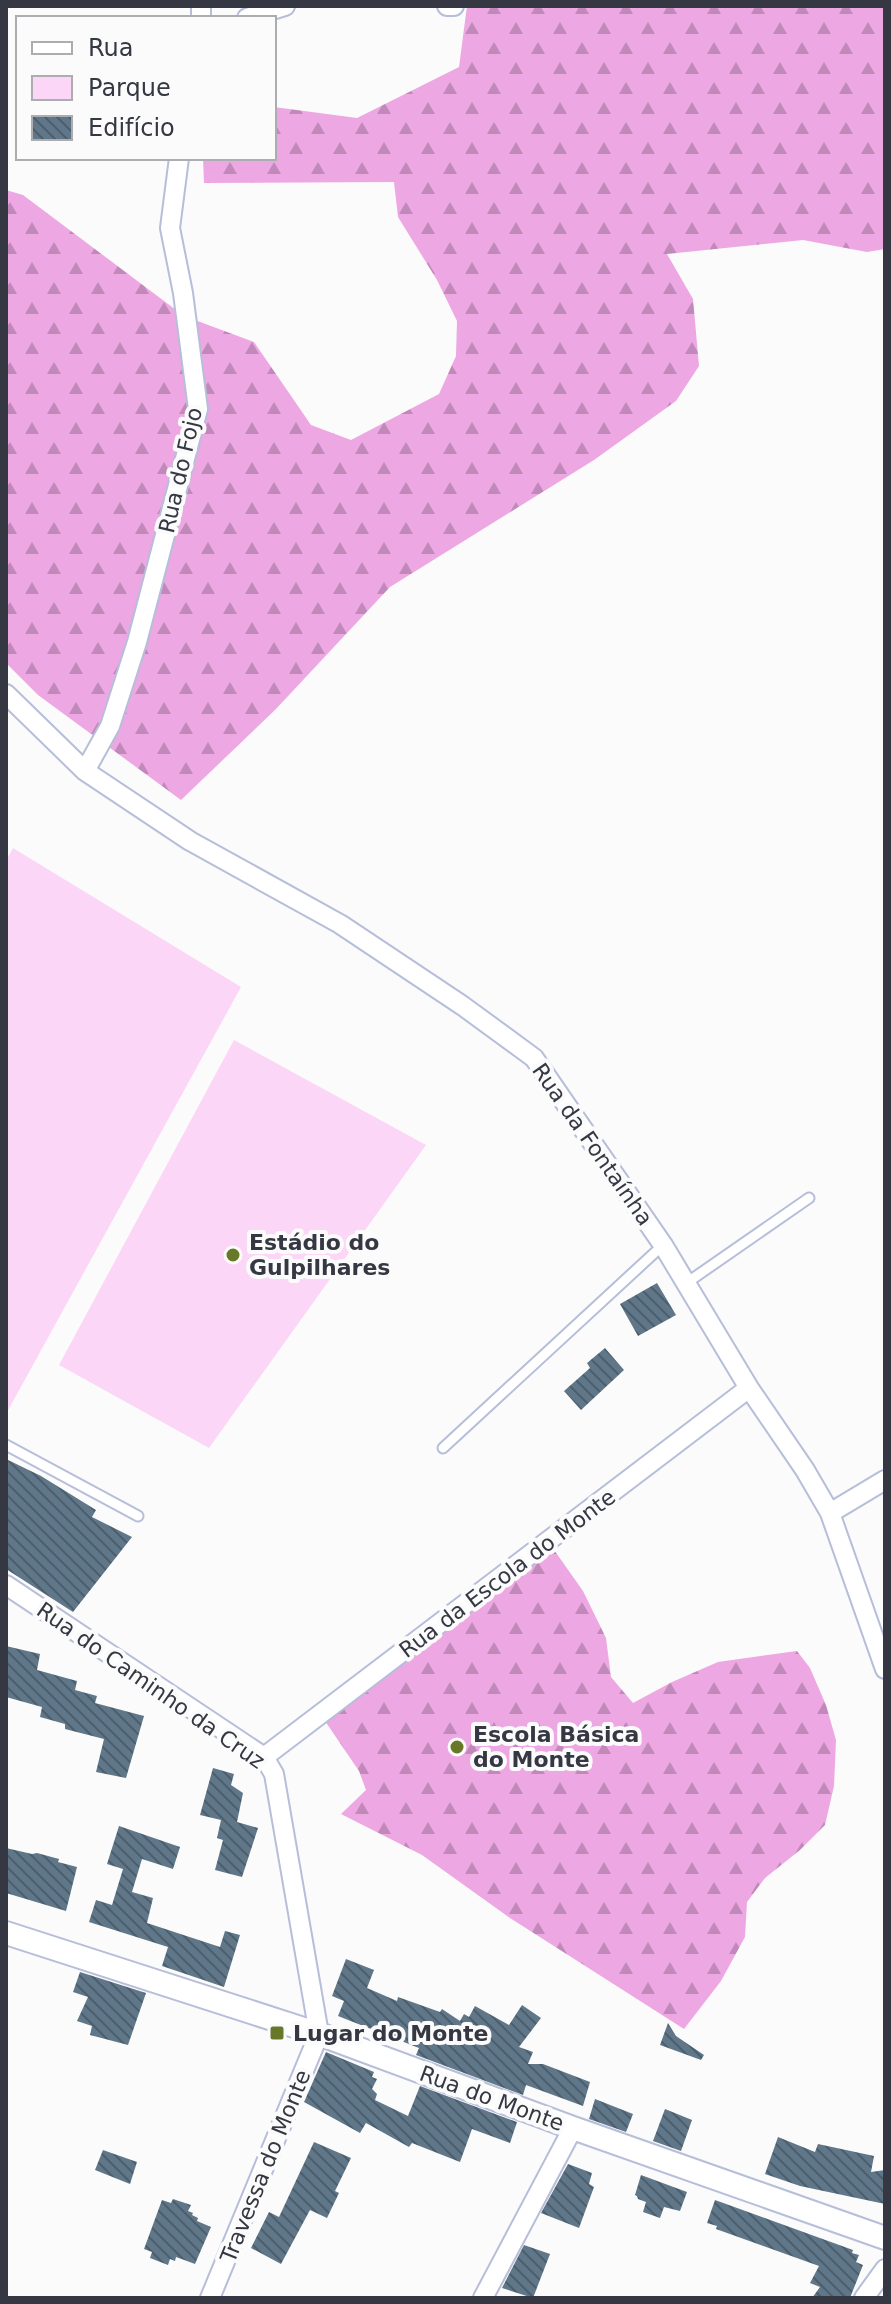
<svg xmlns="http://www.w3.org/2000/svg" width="891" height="2304" viewBox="0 0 891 2304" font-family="'DejaVu Sans',sans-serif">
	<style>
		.forest { fill: url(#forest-firs) }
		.park { fill: #fcd6f6 }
		.building { fill: url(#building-back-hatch) }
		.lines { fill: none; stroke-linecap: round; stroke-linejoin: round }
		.service-casing { stroke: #b6bed9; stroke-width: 13 }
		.minor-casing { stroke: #b6bed9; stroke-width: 22 }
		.tertiary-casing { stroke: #b6bed9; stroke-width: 26 }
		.service { stroke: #fff; stroke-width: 9 }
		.minor { stroke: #fff; stroke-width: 18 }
		.tertiary { stroke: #fff; stroke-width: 22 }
		.poi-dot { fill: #677928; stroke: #fbfbfb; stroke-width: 3 }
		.labels { text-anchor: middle; stroke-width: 8; stroke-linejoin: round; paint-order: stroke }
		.street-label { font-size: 22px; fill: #353843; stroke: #fbfbfb }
		.poi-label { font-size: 22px; font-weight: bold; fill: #353843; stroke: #fbfbfb; text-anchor: start }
	</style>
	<defs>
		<pattern id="forest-firs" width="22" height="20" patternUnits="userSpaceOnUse" patternTransform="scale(2)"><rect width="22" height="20" fill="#eda7e2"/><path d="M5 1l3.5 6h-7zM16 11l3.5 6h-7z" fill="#c189b9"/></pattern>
		<pattern id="building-back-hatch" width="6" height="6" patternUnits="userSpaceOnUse" patternTransform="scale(2)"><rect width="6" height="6" fill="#607789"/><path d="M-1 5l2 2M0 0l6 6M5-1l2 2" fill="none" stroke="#4c5e6c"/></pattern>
	</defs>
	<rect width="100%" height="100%" fill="#fbfbfb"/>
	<path class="forest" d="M467 6H885V249L867 252 803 240 667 254 693 299 699 366 676 401 594 460 390 587 275 710 181 800 38 695 6 663V190L23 195 184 316 254 342 311 425 351 440 439 394 456 356 457 321 437 280 398 217 394 182 204 183 203 158H274V107L357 118 459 67Z
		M552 1547 583 1591 606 1638 611 1677 633 1703 672 1682 718 1662 797 1651 810 1668 826 1705 836 1740 834 1786 825 1825 800 1850 765 1878 747 1902 745 1937 721 1981 684 2029 510 1918 422 1855 341 1814 366 1790 359 1771 325 1721Z"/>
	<path class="park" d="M13 848 241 987 6 1414V861Z
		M234 1040 426 1145 209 1448 59 1365Z"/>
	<path class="building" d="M657 1283 676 1315 638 1336 620 1304Z
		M605 1348 624 1370 581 1410 564 1391 590 1368 587 1363Z
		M6 1459 41 1476 96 1510 92 1517 132 1537 73 1612 6 1569Z
		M6 1646 40 1654 37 1670 77 1681 75 1690 97 1696 95 1703 144 1716 126 1778 96 1772 104 1739 65 1729V1724L40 1717 42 1707 6 1697Z
		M213 1768 234 1774 231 1785 243 1793 237 1822 258 1828 242 1877 215 1870 223 1840 217 1838 221 1820 200 1815Z
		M119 1826 180 1847 173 1869 142 1859 132 1892 153 1898 147 1923 220 1947 225 1931 240 1935 224 1987 162 1966 168 1947 89 1922 96 1900 112 1905 123 1869 107 1864Z
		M6 1848 32 1854 37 1853 59 1859 58 1862 77 1867 66 1911 6 1893Z
		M346 1959 374 1970 367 1988 397 2001 398 1997 440 2012 442 2009 460 2021 464 2014 469 2017 475 2006 509 2025 522 2005 541 2018 519 2047 533 2052 528 2064H543L590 2082 583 2106 526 2085 523 2095 416 2055 419 2048 338 2016 344 2001 332 1996Z
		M80 1972 146 1993 128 2045 90 2035 92 2026 77 2021 88 1997 73 1992Z
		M668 2023 676 2036 704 2055 701 2060 660 2045Z
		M326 2052 374 2072 372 2077 377 2079 372 2089 377 2094 375 2100 408 2116 420 2086 517 2122 510 2143 472 2129 460 2162 412 2143 409 2147 366 2123 360 2133 304 2102Z
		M595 2099 633 2114 626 2132 589 2119Z
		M665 2109 692 2120 681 2151 653 2141Z
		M778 2137 815 2152 818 2144 874 2156 871 2172 885 2170V2204L800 2186 765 2174Z
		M314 2142 351 2158 335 2191 339 2193 327 2218 310 2210 281 2264 251 2248 269 2212 279 2217Z
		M103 2150 137 2162 130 2184 95 2170Z
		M568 2164 592 2173 589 2184 594 2187 579 2228 541 2213Z
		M641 2175 687 2192 680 2211 664 2207 660 2218 643 2212 646 2202 638 2199 637 2196 635 2195Z
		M173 2199 191 2205 188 2211 193 2213 192 2215 198 2218 197 2221 211 2227 195 2264 176 2257 175 2261 170 2259 168 2265 150 2258 152 2252 144 2249 162 2200 171 2203Z
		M715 2200 853 2250 852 2253 859 2255 856 2262 863 2265 850 2298H812L820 2287 810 2283 819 2266 716 2229 717 2226 707 2223Z
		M524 2245 550 2254 533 2298 502 2288Z"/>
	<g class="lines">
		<g class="service-casing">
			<path id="service" d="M685 1284 809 1198
				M6 1445 138 1516
				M443 1448 663 1245"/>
		</g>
		<g class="minor-casing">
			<path id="minor" d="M447 6H454
				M201 18V6
				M247 18 285 6
				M6 694 85 771 190 841 340 924 463 1006 534 1058 663 1245 749 1388 805 1470 830 1513 885 1669
				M85 771 110 726 137 642 198 409 183 293 170 228 179 158
				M830 1513 885 1480
				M6 1585 264 1757 274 1774 319 2034 210 2298
				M264 1757 749 1388
				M483 2298 573 2128
				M864 2298 885 2269"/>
		</g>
		<g class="tertiary-casing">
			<path id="tertiary" d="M6 1933 319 2034 573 2128 885 2238"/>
		</g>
		<use href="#service" class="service"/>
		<use href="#minor" class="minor"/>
		<use href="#tertiary" class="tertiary"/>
	</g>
	<g class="poi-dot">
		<circle cx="233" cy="1255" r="8"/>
		<circle cx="457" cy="1747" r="8"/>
		<rect x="269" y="2025" width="16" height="16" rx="4"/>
	</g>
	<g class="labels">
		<g class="street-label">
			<text transform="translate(180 470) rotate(-77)" y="8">Rua do Fojo</text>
			<text transform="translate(593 1144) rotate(55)" y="8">Rua da Fontaínha</text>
			<text transform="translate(507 1573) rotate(-37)" y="8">Rua da Escola do Monte</text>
			<text transform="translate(151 1685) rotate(35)" y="8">Rua do Caminho da Cruz</text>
			<text transform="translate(492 2098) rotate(20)" y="8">Rua do Monte</text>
			<text transform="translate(265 2166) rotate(-68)" y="8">Travessa do Monte</text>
		</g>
		<g class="poi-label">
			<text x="249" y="1250">Estádio do<tspan x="249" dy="25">Gulpilhares</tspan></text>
			<text x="473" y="1742">Escola Básica<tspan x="473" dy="25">do Monte</tspan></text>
			<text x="293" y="2041">Lugar do Monte</text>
		</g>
	</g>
	<rect width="891" height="2304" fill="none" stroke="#353843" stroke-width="16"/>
	<rect x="16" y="16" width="260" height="144" fill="#fbfbfb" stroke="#acadb1" stroke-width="2"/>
	<rect x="32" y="42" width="40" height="12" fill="#ffffff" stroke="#acadb1" stroke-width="2"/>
	<text x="88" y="56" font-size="24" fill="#353843">Rua</text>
	<rect x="32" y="76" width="40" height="24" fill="#fcd6f6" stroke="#acadb1" stroke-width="2"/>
	<text x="88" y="96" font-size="24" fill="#353843">Parque</text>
	<rect x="32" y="116" width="40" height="24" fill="url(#building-back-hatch)" stroke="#acadb1" stroke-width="2"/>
	<text x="88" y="136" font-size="24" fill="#353843">Edifício</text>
</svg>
